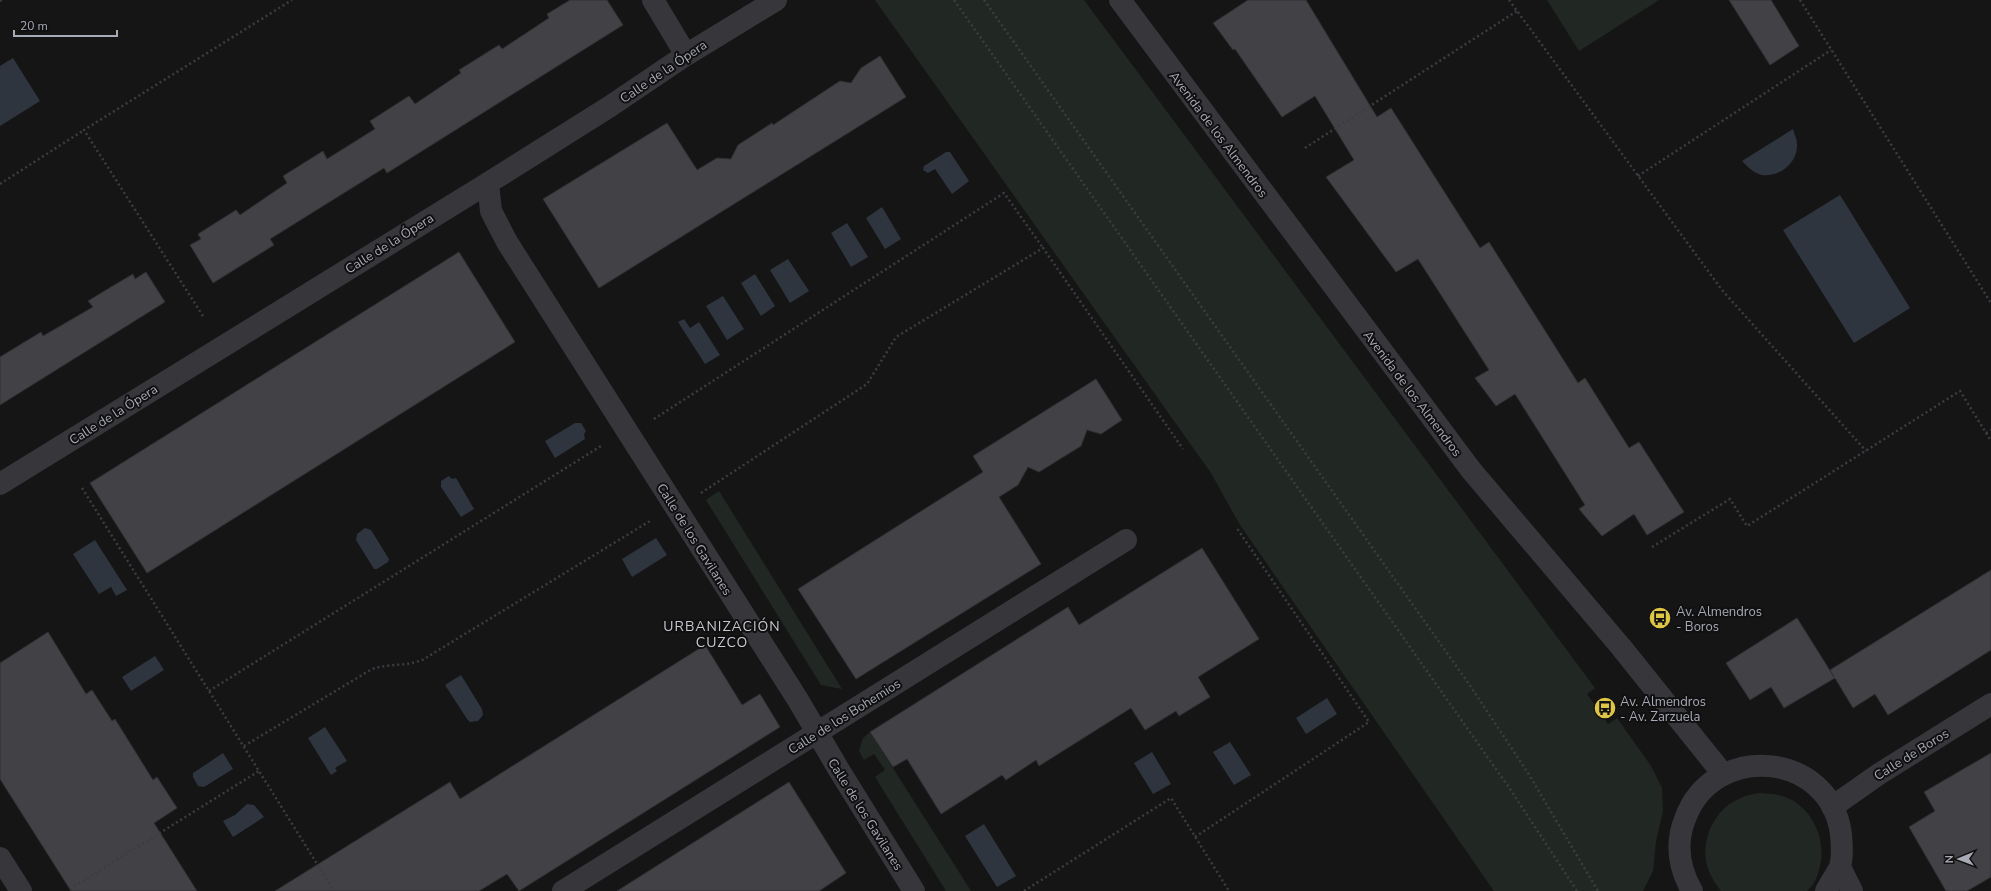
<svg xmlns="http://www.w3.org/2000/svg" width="1991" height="891" viewBox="0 0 1991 891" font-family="'Nunito Sans',sans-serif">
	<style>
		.green { fill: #212823 }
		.water { fill: #2f353e }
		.building { fill: #424246; stroke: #302f32 }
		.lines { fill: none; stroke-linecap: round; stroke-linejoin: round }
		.path { stroke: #3c3d42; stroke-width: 2.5; stroke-dasharray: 2 3; stroke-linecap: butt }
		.minor { stroke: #36363b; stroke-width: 22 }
		.labels { text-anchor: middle; stroke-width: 4; stroke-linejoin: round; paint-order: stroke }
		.street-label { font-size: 13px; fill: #a8aab5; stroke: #101011 }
		.poi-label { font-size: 13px; fill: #a8aab5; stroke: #101011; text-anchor: start }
		.neighbourhood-label { font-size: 14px; letter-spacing: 1px; fill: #c9c9d1; stroke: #101011 }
	</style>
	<rect width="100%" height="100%" fill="#151516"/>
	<path class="green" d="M875 0H1084L1595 688 1587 694 1608 724 1617 718 1651 766 1662 788 1663 811 1656 841 1653 871 1643 891H1494L1240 525 1211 473Z
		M1547 0H1659L1579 51Z
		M719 491 842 689 821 685 706 500Z
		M870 732 971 891H946L875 777 885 770 874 754 864 760 859 751 863 738Z
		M1759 793C1766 794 1772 793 1778 795 1807 801 1825 832 1821 861 1819 871 1816 884 1807 891H1721C1714 882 1708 872 1706 861 1702 835 1717 807 1741 798 1747 795 1754 794 1759 793Z"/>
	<path class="water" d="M13 58 40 101 0 126V66Z
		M1793 129C1794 133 1797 139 1797 144 1798 163 1780 177 1762 175 1753 173 1748 167 1742 161Z
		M946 152H950L969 181 952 194 935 169 928 173 923 170 924 166Z
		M1840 195 1910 308 1854 343 1783 230Z
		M882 207 901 239 885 249 866 218Z
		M847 223 868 257 851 267 831 233Z
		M788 259 809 291 790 303 770 270Z
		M755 274 775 306 761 316 741 283Z
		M723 296 744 329 727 340 706 306Z
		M684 319 690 328 699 322 720 355 705 364 678 322Z
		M575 423H581L586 431 584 434 585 439 555 458 545 441Z
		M449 476 452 479 456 478 474 509 461 517 441 487V481Z
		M365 528 371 530 389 559 388 562 377 569H374L356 540 357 534Z
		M656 538 667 555 632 577 622 559Z
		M95 540 127 590 116 596 111 587 99 594 73 554Z
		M155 656 164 670 131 691 122 677Z
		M461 675 482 709 483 715 478 721 470 722 467 719 445 685Z
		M1327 698 1337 714 1306 734 1296 718Z
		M325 727 347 761 335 768 337 771 331 775 308 738Z
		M1230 742 1251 775 1234 785 1213 752Z
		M1152 752 1171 784 1153 794 1134 763Z
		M223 753 233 769 204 787 198 786 193 777V773Z
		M247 804 254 805 264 817 233 837 223 821 235 815Z
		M984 824 1016 876 997 887 965 836Z"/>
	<path class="building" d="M570 0H607L623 25 387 173 384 168 270 239 274 245 213 283 190 245 201 239 198 234 236 210 240 215 287 183 283 176 323 151 327 159 375 129 370 121 409 96 415 104 461 73 459 70 499 45 502 49 549 18 547 14Z
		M1248 0H1306L1377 117 1391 108 1480 248 1489 242 1578 383 1585 378 1629 448 1639 442 1684 512 1647 535 1634 514 1602 536 1590 522 1579 509 1585 505 1515 394 1496 406 1475 378 1489 370 1418 259 1396 272 1326 177 1354 160 1315 96 1282 117 1235 49 1233 50 1213 23Z
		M1729 0H1771L1799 46 1770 65Z
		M880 56 906 97 599 288 543 199 667 123 697 170 717 158 731 159 738 145 772 123 773 125 840 81 851 83 861 68Z
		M459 252 515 342 147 573 90 483Z
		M146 272 165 302 0 405V357L41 332 43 336 93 307 88 301 111 287 133 274 135 279Z
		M1096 379 1122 420 1101 434 1087 430 1081 446 1039 472 1028 467 1018 485 999 497 1041 564 856 679 798 589 983 472 973 456Z
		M1202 548 1259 639 1198 677 1210 697 1179 716 1176 711 1145 730 1131 708 1039 766 1036 760 1006 780 1002 775 941 814 907 759 893 767 870 732 1068 607 1079 625Z
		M1991 570V650L1888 715 1875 694 1853 708 1835 678 1784 708 1771 687 1750 700 1726 663 1797 618 1834 677 1830 670Z
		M48 632 86 694 92 690 112 721 115 719 153 780 157 777 177 808 154 823 197 891H71L0 779V663Z
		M705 645 742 705 760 694 780 727 519 891 507 874 479 891H275L450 782 460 799Z
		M1991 753V877L1967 891H1946L1909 827 1935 811 1924 792Z
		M789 782 846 873 819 891H617Z"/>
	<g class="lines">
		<path class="path" d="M954 0 1510 789 1577 891
			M984 0 1469 684 1528 773 1598 891
			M1509 0 1722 290 1866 451
			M1800 0 1991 303
			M0 1 2 0
			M1305 148 1517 11
			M1638 176 1831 50
			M0 184 84 130
			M203 316 84 130 292 0
			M654 419 1004 193 1043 248
			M1986 433 1991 441
			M82 488 334 891
			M701 493 867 384 896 337 1043 248 1183 449
			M1652 547 1730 499 1747 526 1960 391 1986 433 1991 430
			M209 691 601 446
			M244 746 372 669C389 663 408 667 424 659L650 521
			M1195 837 1369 722 1236 527
			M70 889 259 771
			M1024 891 1171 798 1229 891"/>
		<path class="minor" d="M653 0 686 55
			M1120 0 1471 470 1621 647 1723 774
			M488 183 491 211 507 242 798 700 839 770 914 891
			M0 484 488 183 609 107 686 55 776 0
			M1832 807 1879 774 1991 704
			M0 858 21 891
			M1840 867 1852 891
			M563 891 1126 540
			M1692 891C1679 868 1675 844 1685 819 1713 741 1830 751 1841 834 1842 845 1843 857 1840 867 1836 875 1830 883 1826 891"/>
	</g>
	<defs>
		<g id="bus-disc" transform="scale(1.15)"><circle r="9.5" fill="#ddc546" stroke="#101011"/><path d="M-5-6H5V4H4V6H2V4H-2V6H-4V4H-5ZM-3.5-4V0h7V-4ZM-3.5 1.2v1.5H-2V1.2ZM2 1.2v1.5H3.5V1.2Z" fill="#111"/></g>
	</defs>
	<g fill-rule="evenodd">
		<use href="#bus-disc" x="1660" y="618"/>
		<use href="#bus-disc" x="1605" y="708"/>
	</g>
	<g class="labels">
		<g class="street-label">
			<text transform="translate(663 71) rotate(-34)" y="5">Calle de la Ópera</text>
			<text transform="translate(1219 134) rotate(53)" y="5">Avenida de los Almendros</text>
			<text transform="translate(389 243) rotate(-32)" y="5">Calle de la Ópera</text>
			<text transform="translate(1413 393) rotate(53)" y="5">Avenida de los Almendros</text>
			<text transform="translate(113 414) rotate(-32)" y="5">Calle de la Ópera</text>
			<text transform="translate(695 539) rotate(58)" y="5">Calle de los Gavilanes</text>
			<text transform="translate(844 716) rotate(-32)" y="5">Calle de los Bohemios</text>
			<text transform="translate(1911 754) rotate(-32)" y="5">Calle de Boros</text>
			<text transform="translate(866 814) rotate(58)" y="5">Calle de los Gavilanes</text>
		</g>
		<g class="poi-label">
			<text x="1676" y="616">Av. Almendros<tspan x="1676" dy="15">- Boros</tspan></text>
			<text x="1620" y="706">Av. Almendros<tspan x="1620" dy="15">- Av. Zarzuela</tspan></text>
		</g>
		<g class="neighbourhood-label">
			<text x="722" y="631">URBANIZACIÓN<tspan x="722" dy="16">CUZCO</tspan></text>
		</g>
	</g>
	<g transform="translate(1959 859) rotate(269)" stroke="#101011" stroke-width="3" paint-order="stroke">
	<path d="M0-3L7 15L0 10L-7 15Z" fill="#a8aab5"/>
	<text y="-6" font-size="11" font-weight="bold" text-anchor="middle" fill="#a8aab5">N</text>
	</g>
	<path d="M14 30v6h103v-6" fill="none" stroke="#a8aab5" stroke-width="2"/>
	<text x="20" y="30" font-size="12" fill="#a8aab5" stroke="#101011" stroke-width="3" paint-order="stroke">20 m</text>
</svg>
